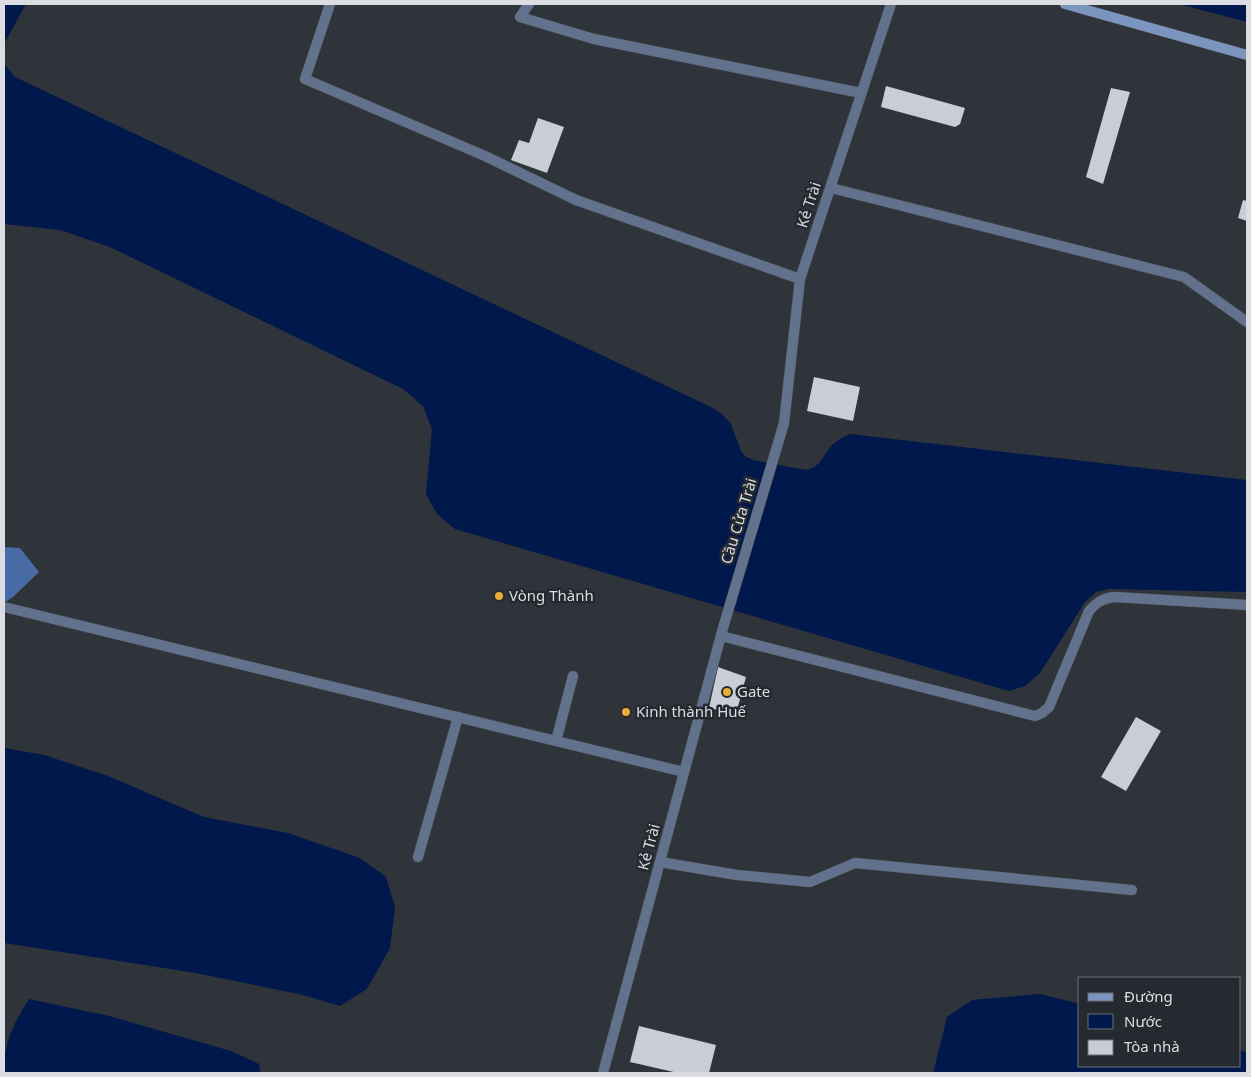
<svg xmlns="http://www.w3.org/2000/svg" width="1251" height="1077" viewBox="0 0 1251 1077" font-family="'Noto Sans',sans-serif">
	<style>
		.forest { fill: #496ba5 }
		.water { fill: #00184b }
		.building { fill: #c8cdd6 }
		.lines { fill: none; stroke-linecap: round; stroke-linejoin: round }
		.lane-casing { stroke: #4b4e55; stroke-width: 11 }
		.street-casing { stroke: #4b4e55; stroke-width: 11 }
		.secondary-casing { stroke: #4b4e55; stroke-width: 11 }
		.lane { stroke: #62728c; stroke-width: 10 }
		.street { stroke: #62728c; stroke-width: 10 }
		.secondary { stroke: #7c95bf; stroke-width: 10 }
		.poi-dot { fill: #e6ac36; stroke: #252930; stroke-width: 2 }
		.labels { text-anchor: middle; stroke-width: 5; stroke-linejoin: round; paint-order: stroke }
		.street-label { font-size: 15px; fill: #dbdde2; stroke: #252930 }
		.poi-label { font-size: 15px; fill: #dbdde2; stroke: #252930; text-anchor: start }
	</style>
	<rect width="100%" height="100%" fill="#2f333a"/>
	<path class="forest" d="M4 547 20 548 39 572 13 597 4 603Z"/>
	<path class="water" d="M4 4H26L4 44Z
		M1179 4H1247V22Z
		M4 64 15 77 713 408 723 415 731 424 741 451 746 457 753 460 806 470C821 467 823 455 832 445 838 440 843 437 850 434L1247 480V592L1109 589 1096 592 1085 602 1040 673 1025 686 1009 691 455 529 437 514 426 494 432 429 423 406 403 389 110 247 60 230 4 224Z
		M4 748 44 755 108 776 204 817 288 833 360 858 386 877 395 907 390 948 367 989 340 1006 303 995 196 973 4 943Z
		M1040 994 1080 1004V1066H1240V1050L1247 1053V1073H933L947 1017 972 1000Z
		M29 999 109 1016 231 1051 259 1064 260 1073H4C4 1041 13 1025 29 999Z"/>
	<path class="building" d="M886 86 965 108 960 124 955 127 881 107Z
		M1111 88 1130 92 1103 184 1086 177Z
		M538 118 564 127 547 173 511 160 519 140 529 143Z
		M1243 200 1247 201V221L1238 218Z
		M814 377 860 387 853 421 807 411Z
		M718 667 746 677 736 714 709 708Z
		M1136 717 1161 731 1126 791 1101 777Z
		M639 1026 716 1045 709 1073H678L630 1062Z"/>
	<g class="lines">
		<g class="lane-casing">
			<path id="lane" d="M721 636 1035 716 1042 713 1049 707 1089 611C1097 602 1103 598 1115 597L1247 605
				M418 857 458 717"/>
		</g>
		<g class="street-casing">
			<path id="street" d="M330 4 305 79 485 156 576 200 800 279
				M529 4 520 17 594 39 861 93
				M831 188 1184 277 1247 322
				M4 607 684 772
				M556 741 573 676
				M660 862 737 875 810 882 855 863 1132 890
				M603 1073 723 628 784 423 800 279 891 4"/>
		</g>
		<g class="secondary-casing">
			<path id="secondary" d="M1065 4 1247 55"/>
		</g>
		<use href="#lane" class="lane"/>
		<use href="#street" class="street"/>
		<use href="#secondary" class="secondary"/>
	</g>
	<g class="poi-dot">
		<circle cx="499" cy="596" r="5"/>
		<circle cx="727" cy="692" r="5"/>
		<circle cx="626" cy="712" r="5"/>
	</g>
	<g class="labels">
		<g class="street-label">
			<text transform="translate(809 205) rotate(-72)" y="5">Kẻ Trài</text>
			<text transform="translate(739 521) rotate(-73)" y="5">Cầu Cửa Trài</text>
			<text transform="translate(649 847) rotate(-75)" y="5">Kẻ Trài</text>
		</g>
		<g class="poi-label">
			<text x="509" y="601">Vòng Thành</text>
			<text x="737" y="697">Gate</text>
			<text x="636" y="717">Kinh thành Huế</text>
		</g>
	</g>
	<rect width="1251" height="1077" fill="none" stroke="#dbdde2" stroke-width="10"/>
	<rect x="1078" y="977" width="162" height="90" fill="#252930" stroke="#6e7177"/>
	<rect x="1088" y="993" width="25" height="8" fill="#7c95bf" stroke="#6e7177"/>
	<text x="1124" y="1002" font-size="15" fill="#dbdde2">Đường</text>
	<rect x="1088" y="1014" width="25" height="15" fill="#00184b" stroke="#6e7177"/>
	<text x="1124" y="1027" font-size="15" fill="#dbdde2">Nước</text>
	<rect x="1088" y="1040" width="25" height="15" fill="#c8cdd6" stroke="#6e7177"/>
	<text x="1124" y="1052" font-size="15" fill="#dbdde2">Tòa nhà</text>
</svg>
